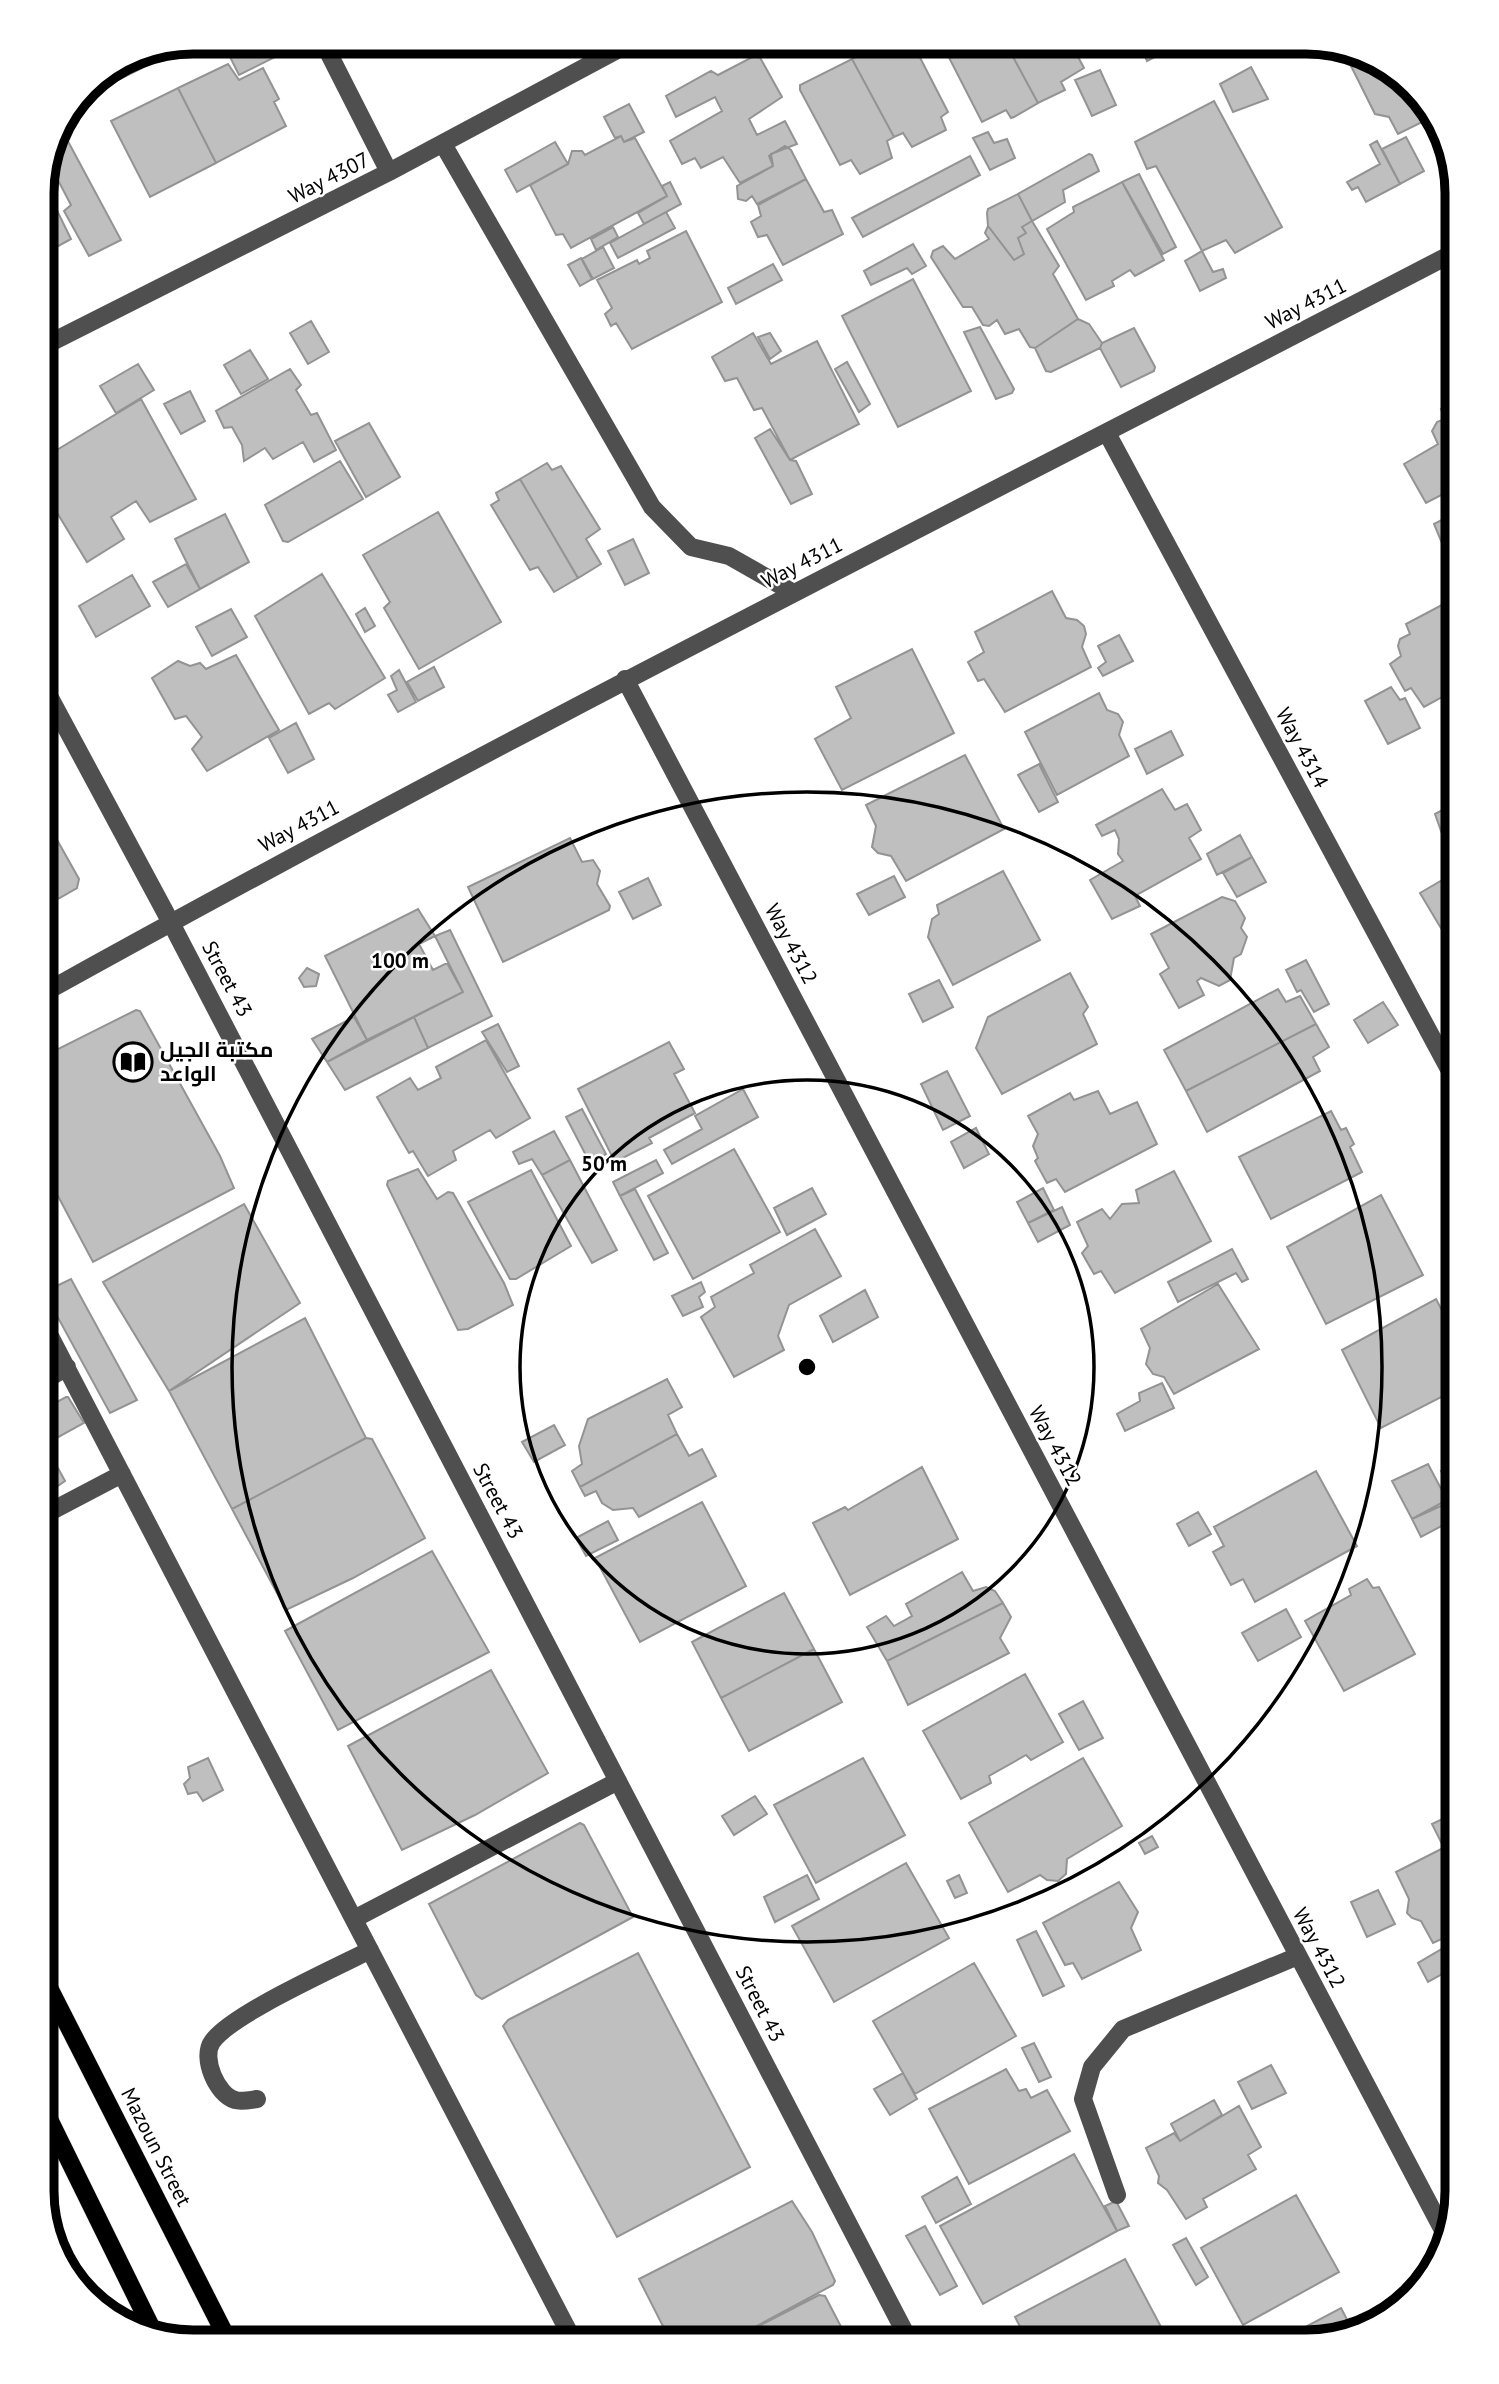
<svg xmlns="http://www.w3.org/2000/svg" width="1499" height="2384" viewBox="0 0 1499 2384" font-family="'PT Sans',Cairo,sans-serif">
	<style>
		.building { fill: #bfbfbf; stroke: #939393; stroke-width: 2 }
		.lines { fill: none; stroke-linecap: round; stroke-linejoin: round }
		.major-casing { stroke: #dbdbdb; stroke-width: 19 }
		.minor { stroke: #4f4f4f; stroke-width: 18 }
		.major { stroke: #000; stroke-width: 18 }
		.ring { fill: none; stroke: #000; stroke-width: 3.5 }
		.labels { text-anchor: middle; stroke-width: 5; stroke-linejoin: round; paint-order: stroke }
		.street-label { font-size: 21px; fill: #000; stroke: #fff }
		.poi-label { font-size: 21px; font-weight: bold; fill: #000; stroke: #fff; text-anchor: start }
		.rim { fill: none; stroke: #000; stroke-width: 9 }
		.centre { fill: #000; stroke: #fff; stroke-width: 3.5 }
		.ring-label { font-size: 21px; text-anchor: middle; font-weight: bold; fill: #000; stroke: #fff; stroke-width: 5; stroke-linejoin: round; paint-order: stroke }
	</style>
	<rect width="100%" height="100%" fill="#fff"/>
	<path class="building" d="M218 42H237L222 50Z
		M244 42H278L283 53 239 75 227 51Z
		M771 42H796L776 53Z
		M804 42H831L809 54Z
		M885 42H912L948 112 941 117 946 130 912 147 903 133 894 137 852 59Z
		M941 42H1005L1038 103 1014 117 1011 118 1006 110 982 122Z
		M1005 42H1070L1084 68 1061 82 1065 90 1038 103Z
		M1139 42H1183L1147 61Z
		M171 46 174 52 94 92 89 84 136 53Z
		M1344 52 1389 67 1442 128H1433L1426 120 1398 134 1389 117 1375 114Z
		M758 54 782 97 749 119 757 135 785 121 797 144 771 154 773 166 740 183 723 157 701 168 695 158 682 164 670 141 722 111 715 97 676 117 666 96 711 71 718 75Z
		M852 59 894 137 887 141 892 158 860 174 851 160 840 165 800 90V85Z
		M228 64 239 80 263 68 279 99 274 102 286 126 216 163 178 88Z
		M1251 67 1268 99 1233 112 1220 84Z
		M1100 70 1116 105 1092 116 1075 80Z
		M178 88 216 163 150 197 111 121Z
		M1214 101 1282 227 1235 253 1226 240 1202 251 1156 166 1147 169 1135 142Z
		M629 104 644 132 624 142 621 136 615 138 604 117Z
		M63 132 121 240 89 256 64 211 71 205 48 161 53 137Z
		M988 132 994 143 1007 139 1015 158 990 170 973 138Z
		M621 136 624 142 635 138 667 196 571 248 563 234 556 235 530 185 568 164 572 151H582L585 155Z
		M1406 137 1424 171 1400 184 1382 149Z
		M1377 141 1400 184 1366 202 1358 187 1352 190 1347 182 1380 164 1370 145Z
		M555 142 568 164 517 192 505 170Z
		M785 146 791 150 806 179 757 204 752 196 746 201 738 199 737 186 773 166 769 156Z
		M1089 154 1092 155 1099 171 1063 190 1065 202 1032 221 1018 194Z
		M970 156 980 175 863 237 852 218Z
		M45 173 51 184 47 190 71 239 42 255Z
		M1139 174 1176 247 1163 254 1122 182Z
		M806 179 824 212 832 210 843 234 783 265 767 235 758 237 751 222 761 216 758 205Z
		M670 182 681 204 644 224 638 213 667 196 662 186Z
		M1122 182 1164 260 1135 276 1130 270 1112 281 1114 286 1086 300 1047 229 1074 212 1073 207Z
		M1018 194 1032 221 1022 227 1026 233 1018 238 1024 254 1014 260 988 226 987 213 988 209Z
		M666 212 675 228 618 258 610 243Z
		M1032 221 1059 266 1053 274 1078 319 1035 348 1030 347 1019 329 1005 334 997 320 989 326 983 325 972 307H963L931 257 933 251 943 246 955 259 989 239 985 233 988 226 1014 260 1024 254 1018 238 1026 233 1022 227Z
		M613 227 618 237 596 250 591 239Z
		M686 231 722 302 632 349 616 323 611 326 605 314 612 308 597 280 637 260 639 264 650 258 647 251Z
		M913 244 926 266 912 274 907 268 871 285 864 271Z
		M603 247 614 268 593 279 582 259Z
		M1202 251 1213 272 1223 269 1226 278 1200 291 1185 261Z
		M581 258 592 279 580 286 568 265Z
		M773 264 782 280 736 304 728 288Z
		M913 279 971 391 898 427 842 316Z
		M1078 319 1089 324 1102 343 1100 348 1051 372 1046 371 1035 348Z
		M311 321 329 352 308 364 290 333Z
		M980 327 1014 389 1012 393 996 399 964 332Z
		M1134 328 1155 367 1154 371 1121 387 1100 348 1102 343Z
		M753 333 771 364 817 341 859 424 790 460 762 408 754 410 737 378 725 381 712 357Z
		M770 333 781 351 770 359 758 337Z
		M250 350 268 379 241 394 224 365Z
		M847 362 870 404 859 412 835 369Z
		M138 364 154 390 116 413 100 386Z
		M290 369 301 385 296 390 311 415 317 413 336 450 314 462 303 442 273 459 265 448 244 461 242 445 232 427 224 428 216 411Z
		M190 391 205 421 181 434 164 404Z
		M141 399 196 499 150 522 136 501 111 517 124 539 87 562 42 488V459Z
		M1457 400V502L1453 504 1445 493 1426 503 1404 464 1438 444 1432 431 1437 422 1445 419 1441 409Z
		M369 423 400 477 366 497 335 441Z
		M770 429 790 460 796 461 812 494 791 504 755 438Z
		M340 461 363 499 288 542 283 541 265 505Z
		M547 463 552 470 561 466 600 529 586 539 601 564 578 578 520 479Z
		M520 479 578 578 554 592 538 567 530 570 491 505 499 500 496 493Z
		M438 512 501 622 419 669 384 608 390 602 363 555Z
		M1457 512V543L1444 548 1434 524Z
		M225 514 249 562 200 589 175 539Z
		M633 539 649 573 625 585 608 551Z
		M186 564 200 589 168 607 153 582Z
		M322 574 385 678 335 709 329 703 309 714 255 616Z
		M132 575 150 606 96 637 79 606Z
		M1052 591 1066 618 1077 620 1084 626 1086 634 1082 647 1091 667 1005 712 984 679 978 681 968 662 984 652 975 632Z
		M1457 597V689L1424 707 1411 688 1405 691 1390 664 1401 656 1398 646 1400 639 1410 634 1406 624Z
		M365 608 375 626 365 632 356 614Z
		M231 609 247 637 212 656 196 627Z
		M1119 635 1133 661 1103 676 1098 668 1106 662 1098 646Z
		M912 649 954 733 842 790 815 739 851 718 836 687Z
		M236 655 279 730 207 771 192 749 202 737 186 716 175 719 152 678 178 661 190 666 200 663 206 669Z
		M434 667 444 687 418 701 407 682Z
		M399 670 416 702 398 712 388 695 397 690 391 676Z
		M1391 687 1400 700 1405 698 1420 728 1388 744 1365 701Z
		M1099 693 1107 710 1118 714 1123 722 1119 735 1129 756 1057 795 1025 732Z
		M296 723 314 759 288 773 269 738Z
		M1457 723V750L1446 728Z
		M1171 731 1183 755 1147 774 1135 749Z
		M965 755 1004 829 906 881 891 856 878 853 872 847 876 826 866 805Z
		M1039 764 1058 802 1039 812 1018 775Z
		M1162 789 1175 810 1187 804 1201 830 1189 838 1201 859 1135 896 1140 906 1112 919 1090 880 1123 861 1118 854 1119 839 1115 830 1102 836 1096 825Z
		M1457 802V836L1445 842 1435 814Z
		M42 813 79 879 77 888 42 908Z
		M1240 835 1252 857 1217 875 1207 854Z
		M1457 837V861L1456 862 1445 842Z
		M570 838 582 862 593 860 600 871 597 884 610 906 609 910 503 962 468 887Z
		M1252 857 1266 882 1237 897 1223 873Z
		M1003 871 1040 940 953 985 928 937 932 919 939 914 937 905Z
		M1451 875 1457 886V928L1445 935 1420 893Z
		M894 876 905 897 869 915 857 894Z
		M648 878 661 905 633 919 619 892Z
		M1222 897 1235 901 1245 918 1241 928 1247 937 1241 954 1234 958 1230 980 1219 986 1201 978 1197 981 1204 995 1179 1008 1160 974 1169 968 1151 934Z
		M418 909 435 936 419 944 433 970 447 963 463 992 367 1040 325 956Z
		M450 930 492 1016 428 1048 414 1017 463 992 435 936Z
		M1306 960 1329 1004 1314 1012 1301 990 1297 992 1286 970Z
		M307 968 319 974 316 986 304 987 299 978Z
		M1070 973 1088 1007 1083 1014 1097 1044 1002 1094 976 1048 988 1017Z
		M939 980 953 1007 923 1022 909 994Z
		M1278 989 1286 1002 1300 996 1316 1024 1186 1091 1164 1050Z
		M1383 1002 1398 1025 1368 1043 1354 1020Z
		M136 1010 140 1011 220 1156 234 1188 93 1262 42 1166V1057Z
		M354 1017 367 1040 327 1062 312 1039Z
		M414 1017 428 1048 345 1090 327 1062Z
		M498 1024 519 1066 507 1072 482 1032Z
		M1316 1024 1329 1047 1313 1057 1320 1071 1207 1132 1186 1091Z
		M486 1040 530 1118 496 1138 490 1130 453 1151 456 1160 428 1176 413 1151 409 1153 377 1097 410 1078 418 1090 441 1078 436 1067Z
		M669 1042 684 1069 674 1074 695 1113 649 1138 652 1143 615 1162 578 1089Z
		M947 1071 970 1116 943 1130 921 1084Z
		M743 1089 758 1117 672 1164 664 1150 702 1129 695 1116Z
		M1098 1091 1110 1114 1137 1102 1157 1144 1065 1192 1056 1179 1047 1183 1035 1161 1038 1158 1033 1146 1038 1134 1028 1116 1070 1093 1074 1100Z
		M582 1109 606 1154 590 1163 566 1117Z
		M1331 1111 1341 1130 1346 1128 1354 1144 1350 1147 1362 1172 1271 1219 1239 1157Z
		M976 1128 989 1154 964 1168 951 1142Z
		M554 1131 570 1160 542 1175 532 1159 519 1164 513 1152Z
		M734 1149 780 1232 693 1279 648 1196Z
		M570 1160 617 1250 592 1263 542 1175Z
		M656 1160 663 1173 620 1196 613 1182Z
		M418 1169 437 1199 448 1192 453 1193 504 1283 513 1305 468 1329 458 1330 387 1185 388 1181Z
		M531 1170 571 1246 516 1279H510L468 1202Z
		M1174 1171 1211 1241 1115 1293 1101 1271 1094 1274 1082 1253 1088 1246 1077 1222 1102 1209 1110 1219 1122 1204 1139 1203 1136 1190Z
		M812 1188 826 1214 787 1235 774 1208Z
		M1043 1188 1054 1210 1028 1223 1017 1202Z
		M635 1189 668 1253 654 1260 620 1196Z
		M1381 1195 1423 1275 1326 1324 1287 1247Z
		M244 1204 300 1303 169 1391 103 1282Z
		M1062 1207 1070 1225 1038 1242 1028 1223Z
		M815 1229 841 1276 789 1305 778 1336 784 1350 734 1377 701 1317 715 1307 711 1297 754 1273 750 1265Z
		M1232 1249 1248 1279 1242 1282 1236 1273 1178 1302 1168 1282Z
		M71 1279 137 1400 110 1413 44 1292Z
		M701 1282 705 1292 699 1297 703 1307 683 1316 672 1296Z
		M1218 1284 1259 1349 1174 1394 1164 1377 1153 1374 1146 1364 1150 1348 1141 1329Z
		M865 1290 878 1317 833 1342 820 1316Z
		M1436 1299 1457 1339V1389L1381 1428 1342 1350Z
		M305 1318 366 1438 232 1509 169 1391Z
		M667 1379 682 1407 668 1415 677 1434 580 1487 572 1471 582 1464 579 1446 588 1419Z
		M1162 1383 1174 1408 1125 1431 1117 1414 1140 1401 1139 1393Z
		M66 1397H68L84 1423 42 1446V1410Z
		M554 1425 565 1445 534 1462 522 1442Z
		M677 1434 689 1456 702 1449 716 1476 639 1517 633 1508 613 1510 602 1503 596 1491 585 1496 580 1487Z
		M366 1438 372 1439 425 1538 353 1578 286 1610 232 1509Z
		M47 1448 65 1481 42 1497V1451Z
		M1457 1462V1501L1441 1471Z
		M1428 1464 1447 1500 1412 1519 1392 1481Z
		M922 1467 958 1539 850 1595 813 1523 845 1507 848 1510Z
		M1316 1471 1357 1546 1255 1602 1243 1579 1231 1585 1213 1552 1224 1546 1214 1527Z
		M702 1502 746 1586 640 1642 595 1558Z
		M1443 1505 1451 1521 1421 1537 1412 1519Z
		M1198 1512 1211 1534 1189 1546 1177 1524Z
		M608 1521 618 1540 586 1556 576 1538Z
		M432 1551 489 1652 338 1730 285 1631Z
		M962 1572 973 1591 986 1587 995 1591 1003 1603 887 1661 867 1627 886 1616 894 1626 912 1616 906 1604Z
		M1367 1579 1373 1588 1379 1587 1415 1654 1344 1691 1305 1621 1351 1595 1349 1589Z
		M1457 1580V1605L1447 1586Z
		M784 1593 814 1649 721 1698 692 1642Z
		M1003 1603 1011 1617 1000 1638 1009 1653 908 1705 887 1661Z
		M1286 1609 1301 1637 1258 1661 1242 1633Z
		M814 1649 842 1702 749 1751 721 1698Z
		M491 1670 548 1773 475 1815 402 1850 348 1746Z
		M1025 1674 1063 1742 1031 1760 1026 1755 989 1776 991 1783 961 1799 923 1731Z
		M1083 1701 1103 1738 1079 1750 1059 1714Z
		M208 1758 223 1790 203 1801 197 1792 188 1794 184 1784 190 1778 188 1767Z
		M863 1758 905 1835 816 1883 774 1805Z
		M1083 1758 1122 1826 1067 1859 1066 1874 1058 1881 1047 1880 1040 1875 1008 1892 969 1823Z
		M755 1796 767 1814 734 1835 722 1816Z
		M1457 1812V1839L1443 1846 1432 1824Z
		M580 1823 584 1825 633 1917 482 1999 476 1995 429 1904Z
		M1152 1836 1158 1847 1145 1854 1139 1843Z
		M1457 1841V1932L1433 1943 1421 1921 1412 1918 1407 1913 1409 1899 1396 1872Z
		M906 1863 949 1938 834 2002 792 1926Z
		M807 1875 819 1899 775 1922 764 1897Z
		M959 1875 967 1893 955 1898 947 1881Z
		M1119 1882 1138 1912 1131 1928 1141 1950 1082 1979 1073 1963 1065 1965 1043 1923Z
		M1378 1890 1395 1924 1367 1937 1351 1902Z
		M1036 1931 1064 1986 1043 1996 1017 1940Z
		M1457 1940V1966L1428 1982 1418 1963Z
		M638 1953 750 2167 617 2237 503 2026 508 2020Z
		M974 1963 1016 2036 915 2094 873 2021Z
		M1034 2043 1051 2077 1039 2082 1022 2048Z
		M1271 2065 1286 2093 1252 2109 1238 2082Z
		M1006 2069 1019 2091 1026 2089 1031 2098 1047 2090 1070 2131 969 2184 929 2109Z
		M903 2073 917 2099 890 2115 874 2089Z
		M1214 2100 1222 2115 1180 2141 1171 2124Z
		M1239 2106 1261 2147 1248 2155 1256 2169 1203 2199 1207 2207 1186 2219 1167 2190 1158 2183 1159 2176 1146 2148 1174 2133 1180 2141Z
		M1074 2154 1117 2231 983 2304 940 2226Z
		M957 2177 971 2204 936 2223 922 2197Z
		M1296 2195 1339 2272 1243 2325 1201 2248Z
		M792 2201 812 2232 835 2281 833 2285 727 2342H671L639 2279Z
		M1116 2201 1129 2226 1117 2231 1105 2206Z
		M925 2226 957 2286 940 2295 906 2236Z
		M1186 2238 1208 2277 1196 2285 1173 2245Z
		M1125 2259 1169 2342H1028L1015 2317Z
		M819 2295 825 2296 849 2342H728Z
		M1341 2308 1353 2331 1306 2342H1277Z"/>
	<g class="lines">
		<g class="major-casing">
			<path id="major" d="M42 1974 229 2342
				M42 2105 153 2331"/>
		</g>
		<path class="minor" d="M323 42 389 172
			M443 144 652 507 691 547 729 556 794 593
			M42 347 389 172 632 42
			M1107 433 1457 1084
			M625 679 1445 2234
			M42 683 170 921 910 2342
			M42 994C508 735 984 497 1457 251
			M42 1321 574 2342
			M42 1382 67 1367
			M42 1516 122 1474
			M354 1919 618 1781
			M257 2099C250 2100 241 2102 235 2100 217 2095 201 2058 212 2042 231 2014 336 1968 370 1950
			M1117 2195 1083 2099 1092 2067 1123 2029 1298 1956"/>
		<use href="#major" class="major"/>
	</g>
	<g class="ring">
		<circle cx="807" cy="1367" r="287"/>
		<circle cx="807" cy="1367" r="575"/>
	</g>
	<defs>
		<g id="library-ring" transform="scale(2.0125)"><circle r="9.5" fill="#fff" stroke="#000" stroke-width="1.5"/><path d="M-6-4Q-3-5.5-.7-3.5V5Q-3 3-6 4ZM6-4Q3-5.5 .7-3.5V5Q3 3 6 4Z" fill="#000"/></g>
	</defs>
	<g fill-rule="evenodd">
		<use href="#library-ring" x="133" y="1062"/>
	</g>
	<g class="labels">
		<g class="street-label">
			<text transform="translate(329 178) rotate(-27)" y="7">Way 4307</text>
			<text transform="translate(1306 304) rotate(-27)" y="7">Way 4311</text>
			<text transform="translate(802 563) rotate(-27)" y="7">Way 4311</text>
			<text transform="translate(1302 748) rotate(62)" y="7">Way 4314</text>
			<text transform="translate(299 826) rotate(-28)" y="7">Way 4311</text>
			<text transform="translate(791 944) rotate(62)" y="7">Way 4312</text>
			<text transform="translate(227 979) rotate(62)" y="7">Street 43</text>
			<text transform="translate(1055 1446) rotate(62)" y="7">Way 4312</text>
			<text transform="translate(498 1501) rotate(62)" y="7">Street 43</text>
			<text transform="translate(1319 1948) rotate(62)" y="7">Way 4312</text>
			<text transform="translate(760 2004) rotate(63)" y="7">Street 43</text>
			<text transform="translate(156 2147) rotate(63)" y="7">Mazoun Street</text>
		</g>
		<g class="poi-label">
			<text x="160" y="1057">مكتبة الجيل<tspan x="160" dy="24">الواعد</tspan></text>
		</g>
	</g>
	<path d="M0 0H1499V2384H0ZM193 54H1306A139 139 0 0 1 1445 193V2191A139 139 0 0 1 1306 2330H193A139 139 0 0 1 54 2191V193A139 139 0 0 1 193 54Z" fill="#fff" fill-rule="evenodd"/>
	<path class="rim" d="M193 54H1306A139 139 0 0 1 1445 193V2191A139 139 0 0 1 1306 2330H193A139 139 0 0 1 54 2191V193A139 139 0 0 1 193 54Z"/>
	<circle cx="807" cy="1367" r="10" class="centre"/>
	<g class="ring-label">
		<text x="400" y="968">100 m</text>
		<text x="604" y="1171">50 m</text>
	</g>
</svg>
